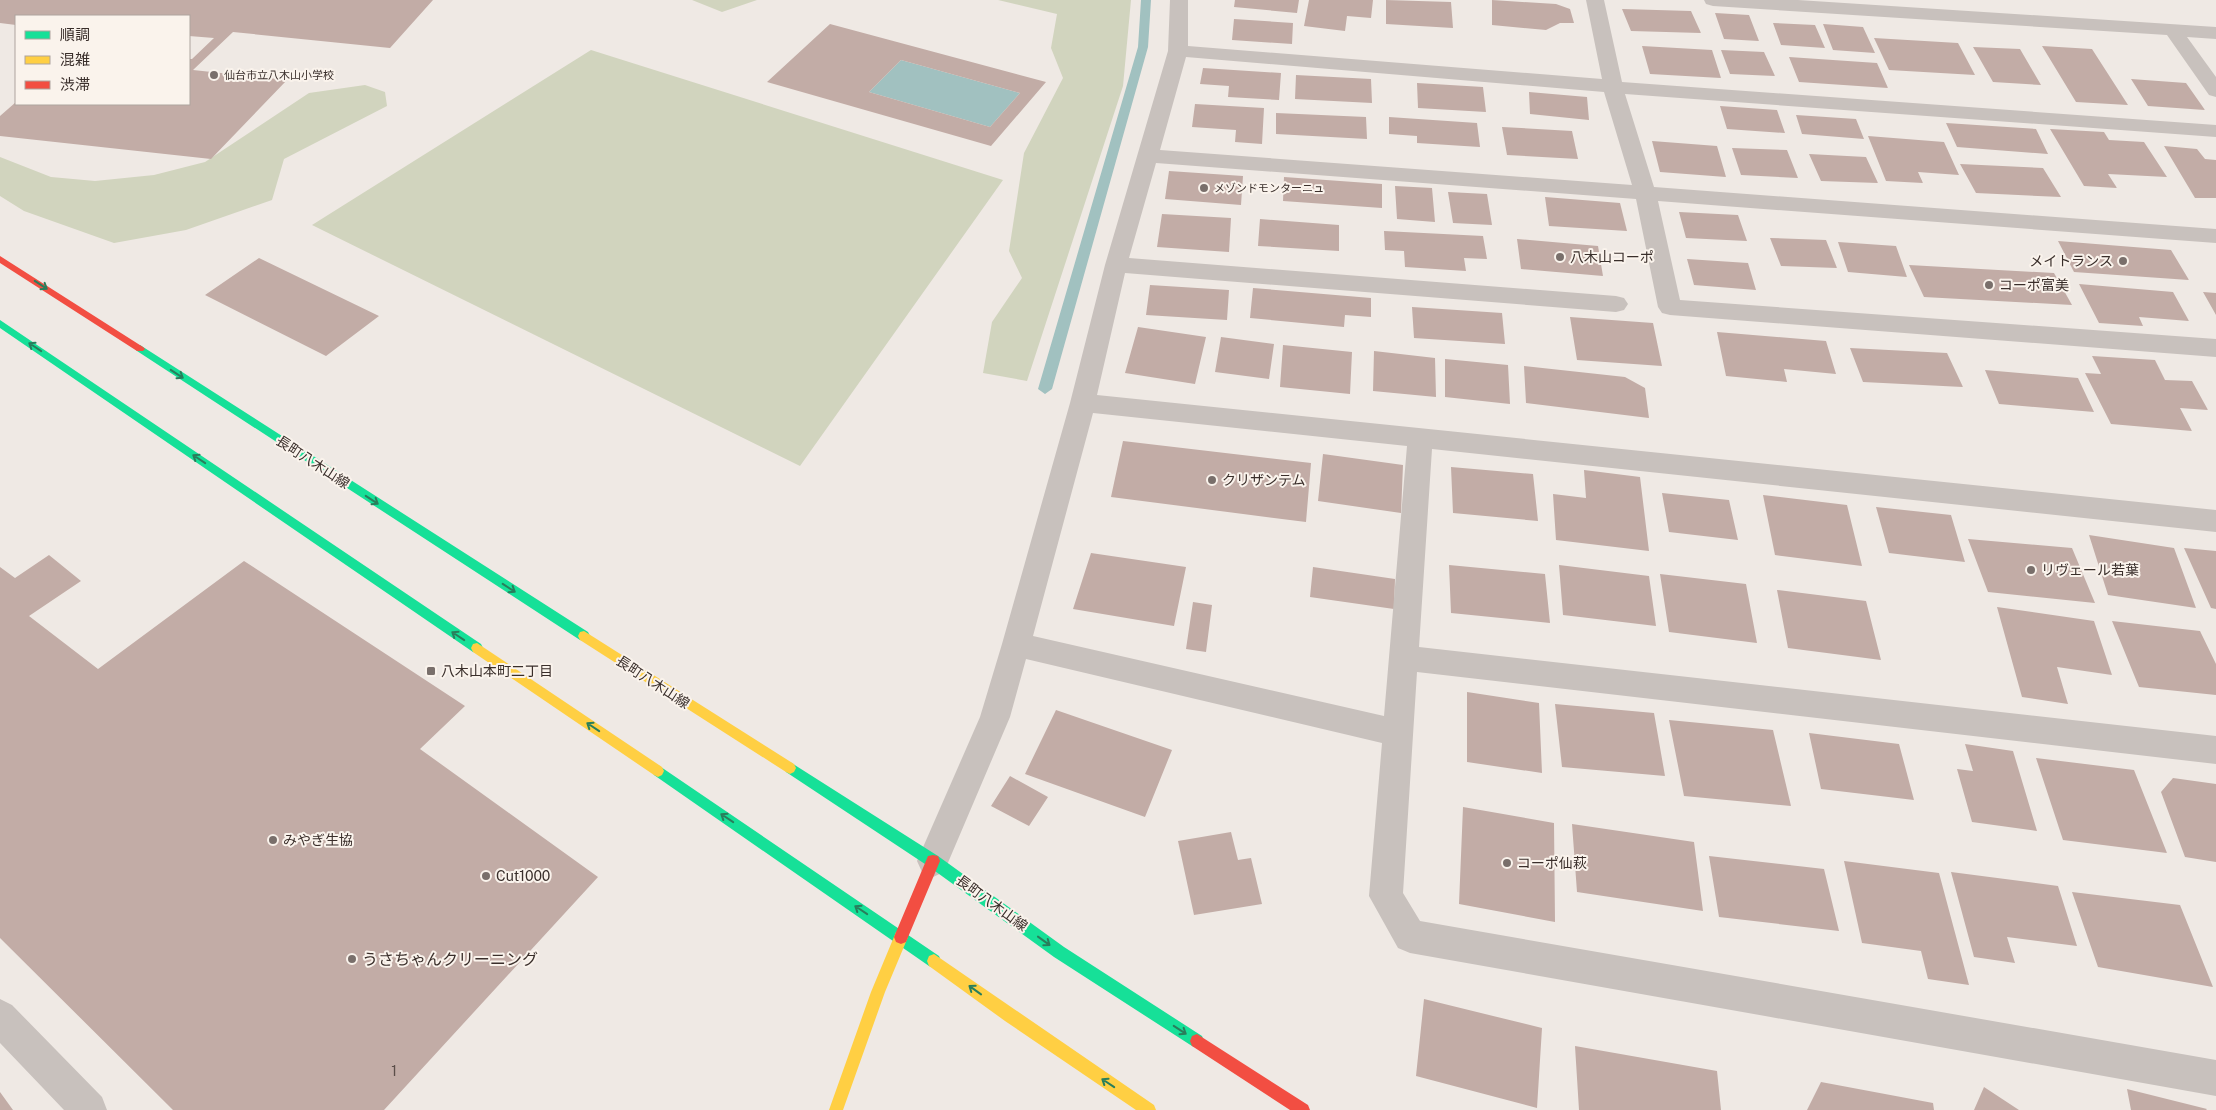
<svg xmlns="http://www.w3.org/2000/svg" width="2216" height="1110" viewBox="0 0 2216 1110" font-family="'Public Sans','Noto Sans JP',sans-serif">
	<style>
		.green { fill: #d1d4be }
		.water { fill: #a1c1c0 }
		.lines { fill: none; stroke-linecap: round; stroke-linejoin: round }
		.stream { fill: #a1c1c0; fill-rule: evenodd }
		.building { fill: #c2aca6; fill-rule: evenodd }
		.street { fill: #c8c1bd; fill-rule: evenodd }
		.fast { fill: #16e098; fill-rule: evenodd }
		.slow { fill: #ffcf43; fill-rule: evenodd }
		.jam { fill: #f24e42; fill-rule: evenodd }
		.oneway { stroke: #297e5c }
		.poi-dot { fill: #796f6b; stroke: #faf3ec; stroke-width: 2 }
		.labels { text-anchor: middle; stroke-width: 4; stroke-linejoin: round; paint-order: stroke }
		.far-poi-label { font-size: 11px; fill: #392e2a; stroke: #faf3ec; text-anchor: start }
		.poi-label { font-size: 14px; fill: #392e2a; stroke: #faf3ec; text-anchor: start }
		.street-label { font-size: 14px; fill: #392e2a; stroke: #faf3ec }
		.near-number-label { font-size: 14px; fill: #5b4e49 }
		.near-poi-label { font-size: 16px; fill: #392e2a; stroke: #faf3ec; text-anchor: start }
	</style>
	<rect width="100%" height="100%" fill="#efe9e4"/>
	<path class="green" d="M692 0H757L722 12Z
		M998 0H1131L1123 86 1027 381 983 373 992 322 1022 278 1009 251 1024 153 1063 78 1051 48 1057 14Z
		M591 50 1003 180 800 466 312 225Z
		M365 85 385 92 387 106 284 159 272 200 186 230 114 243 24 211 0 196V157L51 177 95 181 154 175 205 162 309 93Z"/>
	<path class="water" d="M901 60 1020 93 990 127 869 92Z"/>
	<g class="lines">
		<path class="stream" d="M1141 0H1151L1148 47 1052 389 1045 394 1038 389 1138 47Z"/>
	</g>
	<path class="building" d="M0 0H433L390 48 233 32 193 70 287 80 211 159 0 136V116L16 102 189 104V59H192L214 38 189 36V16H16V25L0 23Z
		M1235 0H1299L1297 13 1234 7Z
		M1309 0H1373L1371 18 1347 16 1345 31 1304 26Z
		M1386 0 1451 2 1453 28 1386 24Z
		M1492 0 1556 4 1570 9 1574 23H1560L1546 30 1492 25Z
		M1622 9 1691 11 1701 33 1631 31Z
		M1715 13 1749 15 1759 41 1724 39Z
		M1234 19 1293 23 1292 44 1232 40Z
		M1773 23 1815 25 1825 48 1781 45Z
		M830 24 1046 82 991 146 767 82ZM901 60 1020 93 990 127 869 92Z
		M1823 24 1863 27 1875 53 1833 50Z
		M1874 38 1958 43 1975 75 1889 70Z
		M1642 46 1712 50 1721 78 1650 74Z
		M2042 46 2092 49 2128 105 2076 102Z
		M1973 47 2020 49 2041 85 1993 82Z
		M1721 50 1764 52 1775 76 1730 74Z
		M1789 57 1877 63 1888 88 1799 82Z
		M1203 68 1281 73 1279 100 1228 97 1229 86 1200 84Z
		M1296 75 1371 79 1372 103 1295 99Z
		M2131 79 2186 83 2205 110 2148 106Z
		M1417 83 1483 87 1486 112 1418 108Z
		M1529 92 1587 97 1589 120 1530 114Z
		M1195 104 1264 108 1262 144 1235 142 1236 130 1192 127Z
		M1720 106 1777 110 1785 133 1727 129Z
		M1276 113 1366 117 1367 139 1276 134Z
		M1796 115 1856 119 1864 139 1802 134Z
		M1389 117 1477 123 1480 147 1417 143V136L1389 134Z
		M1946 123 2036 129 2048 154 1957 147Z
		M1502 127 1572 131 1578 159 1507 155Z
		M2050 129 2104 132 2109 140 2144 142 2167 177 2108 174 2117 188 2084 186Z
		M1868 136 1944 142 1959 175 1918 172 1923 183 1886 181Z
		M1652 141 1717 146 1726 177 1660 172Z
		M2164 146 2197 149 2205 159 2216 160V198H2195Z
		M1732 148 1787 150 1798 178 1741 175Z
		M1809 154 1866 157 1878 183 1821 181Z
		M1960 164 2043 168 2061 197 1976 193Z
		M1169 171 1243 176 1241 205 1165 199Z
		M1284 177 1382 184V208L1283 201Z
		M1395 186 1432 188 1435 222 1397 219Z
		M1448 192 1487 194 1492 225 1453 223Z
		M1545 197 1620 203 1627 231 1549 226Z
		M1679 212 1738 215 1747 241 1686 238Z
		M1162 214 1231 218 1229 252 1157 247Z
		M1260 219 1339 225V251L1258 246Z
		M1384 231 1483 236 1487 259 1464 258 1466 271 1405 267 1404 251 1385 250Z
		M1770 238 1826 240 1837 268 1781 266Z
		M1517 239 1598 246 1603 276 1521 269Z
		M2058 241 2171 250 2189 280 2074 272Z
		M1838 242 1896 246 1907 277 1848 272Z
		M259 258 379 316 326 356 205 295Z
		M1687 259 1748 263 1756 290 1694 285Z
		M1909 265 2054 273 2072 305 1924 297Z
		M2079 284 2173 292 2189 321 2139 317 2143 326 2099 323Z
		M1150 285 1229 290 1227 320 1146 315Z
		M1253 288 1371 298V317L1345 315 1344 327 1250 318Z
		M2203 292 2216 293V315Z
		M1412 307 1502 313 1505 344 1414 338Z
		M1570 317 1653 323 1662 366 1577 360Z
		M1138 327 1206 337 1195 384 1125 373Z
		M1717 332 1826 341 1836 374 1784 369 1787 382 1726 376Z
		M1221 337 1274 344 1269 379 1215 372Z
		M1283 345 1352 352 1350 394 1280 387Z
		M1850 348 1947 353 1963 387 1863 382Z
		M1374 351 1435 358 1436 397 1373 391Z
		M2092 356 2155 360 2165 380 2192 381 2208 410 2180 408 2192 431 2111 424 2085 373 2101 374Z
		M1445 359 1508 365 1510 404 1445 397Z
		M1524 366 1625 377 1645 388 1649 418 1526 403Z
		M1985 370 2078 378 2094 412 1999 404Z
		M1123 441 1311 463 1306 522 1111 497Z
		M1323 454 1403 465 1401 513 1318 501Z
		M1451 467 1533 474 1538 521 1453 513Z
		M1584 470 1640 477 1649 551 1556 540 1553 494 1586 498Z
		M1662 493 1729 500 1738 540 1669 532Z
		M1763 495 1847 505 1862 566 1775 555Z
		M1876 507 1951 515 1965 562 1889 553Z
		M2089 535 2174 548 2196 608 2108 595Z
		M1968 539 2072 548 2095 603 1988 592Z
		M2184 548 2216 551V609L2211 608Z
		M1091 553 1186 567 1174 626 1073 609Z
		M49 555 81 581 29 616 98 669 244 561 465 706 420 749 598 877 384 1110H173L0 938V567L15 578Z
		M1449 565 1545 574 1550 623 1451 613Z
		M1559 565 1649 576 1656 626 1563 615Z
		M1313 567 1395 579 1394 609 1310 597Z
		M1660 574 1746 584 1757 643 1669 632Z
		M1777 590 1866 601 1881 660 1788 648Z
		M1193 602 1212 605 1206 652 1186 649Z
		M1997 607 2094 621 2112 675 2057 667 2068 704 2022 697Z
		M2112 621 2200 631 2216 664V695L2139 687Z
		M1467 692 1539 703 1542 773 1467 762Z
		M1555 704 1654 713 1665 776 1562 767Z
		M1056 710 1172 750 1145 817 1025 774Z
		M1669 720 1773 730 1791 806 1684 796Z
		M1809 733 1899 744 1914 800 1821 789Z
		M1965 744 2013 751 2037 831 1972 822 1957 769 1973 771Z
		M2036 758 2134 770 2167 853 2063 840Z
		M1010 776 1048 797 1029 826 991 806Z
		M2173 778 2216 784V862L2185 857 2161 792Z
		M1463 807 1554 823 1555 922 1459 904Z
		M1572 824 1694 842 1703 911 1577 892Z
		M1231 832 1238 860 1251 858 1262 904 1194 915 1178 841Z
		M1709 856 1824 869 1839 931 1719 917Z
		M1844 861 1939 873 1969 985 1928 979 1921 951 1862 943Z
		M1951 872 2058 886 2077 946 2007 937 2015 963 1974 957Z
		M2072 892 2180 905 2213 987 2098 967Z
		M1424 999 1542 1028 1537 1108 1416 1076Z
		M1575 1046 1717 1071 1721 1110H1579Z
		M1821 1082 1933 1103 1934 1110H1807Z
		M1984 1087 2019 1110H1974Z
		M2127 1089 2207 1109 2206 1110H2131Z
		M0 1092 13 1110H0Z"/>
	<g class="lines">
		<path class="street" d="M1170 0H1188V46L1602 79 1586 0H1604L1622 82 2216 125V137L1625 94 1654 187 2216 229V243L1658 201 1680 300 2216 339V357L1670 315 1662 313 1658 307 1636 199 1156 163 1129 258 1616 296 1624 298 1628 304 1624 310 1616 312 1125 273 1097 395 2216 510V532L1432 449 1419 647 2216 736V764L1417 672 1403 893 1420 921 2216 1060V1096L1410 953 1398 948 1369 896 1382 743 1026 659 1010 717 944 872 933 877 922 872 917 861 980 717 1002 644 1070 403 1105 265 1168 51ZM1186 57 1604 92 1632 185 1160 150ZM1093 413 1407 446 1384 716 1033 636Z
			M1704 0H1798L2216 27V39L2187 37 2216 77V97L2209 95 2167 35 1713 6 1706 4Z
			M0 999 12 1005 102 1097 107 1110H64L0 1043Z"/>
		<path class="fast" d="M0 320 481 644 483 648 481 652 477 653 473 652 0 328Z
			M140 345 588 632 590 636 588 640 584 641 580 640 137 351 135 349Z
			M790 762 938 856 1064 947 1202 1036 1204 1041 1202 1046 1197 1048 1192 1046 1054 957 928 866 786 772 784 768 786 764Z
			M658 765 939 956 941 961 939 966 934 968 929 966 654 775 652 771 654 767Z"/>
		<path class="slow" d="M584 631 794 764 796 768 794 772 790 774 786 772 580 640 578 636 580 632Z
			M477 643 662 767 664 771 662 775 658 777 654 775 473 652 471 648 473 644Z
			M901 930 906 932 908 937 885 992 843 1110H829L871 992 896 932Z
			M934 954 1154 1105 1156 1110H1136L1005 1021 929 966 927 961 929 956Z"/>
		<path class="jam" d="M0 256 143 347 145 349 143 351H137L0 263Z
			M933 855 938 856 940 861 906 942 901 944 896 942 894 937 928 856Z
			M1197 1034 1308 1105 1310 1110H1290L1192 1046 1190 1041 1192 1036Z"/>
	</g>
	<defs><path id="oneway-shaft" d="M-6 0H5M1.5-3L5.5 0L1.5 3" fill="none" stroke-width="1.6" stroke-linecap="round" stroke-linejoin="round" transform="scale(1.25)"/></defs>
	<g class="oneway">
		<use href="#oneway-shaft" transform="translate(41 285) rotate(33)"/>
		<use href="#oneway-shaft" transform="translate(35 347) rotate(-146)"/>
		<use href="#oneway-shaft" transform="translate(177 374) rotate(33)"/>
		<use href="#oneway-shaft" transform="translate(199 459) rotate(-146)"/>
		<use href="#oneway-shaft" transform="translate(372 500) rotate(33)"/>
		<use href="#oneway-shaft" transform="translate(509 588) rotate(33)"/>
		<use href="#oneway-shaft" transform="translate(458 636) rotate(-146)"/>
		<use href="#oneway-shaft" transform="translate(593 727) rotate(-146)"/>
		<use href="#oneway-shaft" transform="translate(727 818) rotate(-146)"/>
		<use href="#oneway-shaft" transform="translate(861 910) rotate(-146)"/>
		<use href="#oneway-shaft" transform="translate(1044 941) rotate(36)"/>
		<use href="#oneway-shaft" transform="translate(975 990) rotate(-144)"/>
		<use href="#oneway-shaft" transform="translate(1180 1030) rotate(33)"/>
		<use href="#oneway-shaft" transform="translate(1108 1083) rotate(-146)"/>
	</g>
	<g class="poi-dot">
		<circle cx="214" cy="75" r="5"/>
		<circle cx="1204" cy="188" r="5"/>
		<circle cx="1560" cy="257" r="5"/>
		<circle cx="2123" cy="261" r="5"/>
		<circle cx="1989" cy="285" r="5"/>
		<circle cx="1212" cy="480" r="5"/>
		<circle cx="2031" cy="570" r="5"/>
		<rect x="426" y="666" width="10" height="10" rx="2.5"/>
		<circle cx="273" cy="840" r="5"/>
		<circle cx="1507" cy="863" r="5"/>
		<circle cx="486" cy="876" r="5"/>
		<circle cx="352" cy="959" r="5"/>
	</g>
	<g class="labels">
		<g class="far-poi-label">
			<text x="224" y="79">仙台市立八木山小学校</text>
			<text x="1214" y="192">メゾンドモンターニュ</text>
		</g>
		<g class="poi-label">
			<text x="1570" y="262">八木山コーポ</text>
			<text x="2113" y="266" text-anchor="end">メイトランス</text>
			<text x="1999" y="290">コーポ富美</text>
			<text x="1222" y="485">クリザンテム</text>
			<text x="2041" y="575">リヴェール若葉</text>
			<text x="441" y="676">八木山本町二丁目</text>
			<text x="283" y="845">みやぎ生協</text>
			<text x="1517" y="868">コーポ仙萩</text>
			<text x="496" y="881">Cut1000</text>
		</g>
		<g class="street-label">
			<text transform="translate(313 462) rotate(33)" y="5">長町八木山線</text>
			<text transform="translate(653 682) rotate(33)" y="5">長町八木山線</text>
			<text transform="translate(992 903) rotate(36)" y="5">長町八木山線</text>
		</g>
		<g class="near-number-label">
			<text x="394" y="1076">1</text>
		</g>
		<g class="near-poi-label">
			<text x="362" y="965">うさちゃんクリーニング</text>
		</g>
	</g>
	<rect x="15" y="15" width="175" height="90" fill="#faf3ec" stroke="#ada49e"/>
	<rect x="25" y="31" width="25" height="8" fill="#16e098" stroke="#ada49e"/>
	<text x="60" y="40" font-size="15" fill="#392e2a">順調</text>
	<rect x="25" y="56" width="25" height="8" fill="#ffcf43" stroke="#ada49e"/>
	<text x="60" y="65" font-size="15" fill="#392e2a">混雑</text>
	<rect x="25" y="81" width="25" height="8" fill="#f24e42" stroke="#ada49e"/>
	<text x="60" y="90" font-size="15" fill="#392e2a">渋滞</text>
</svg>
